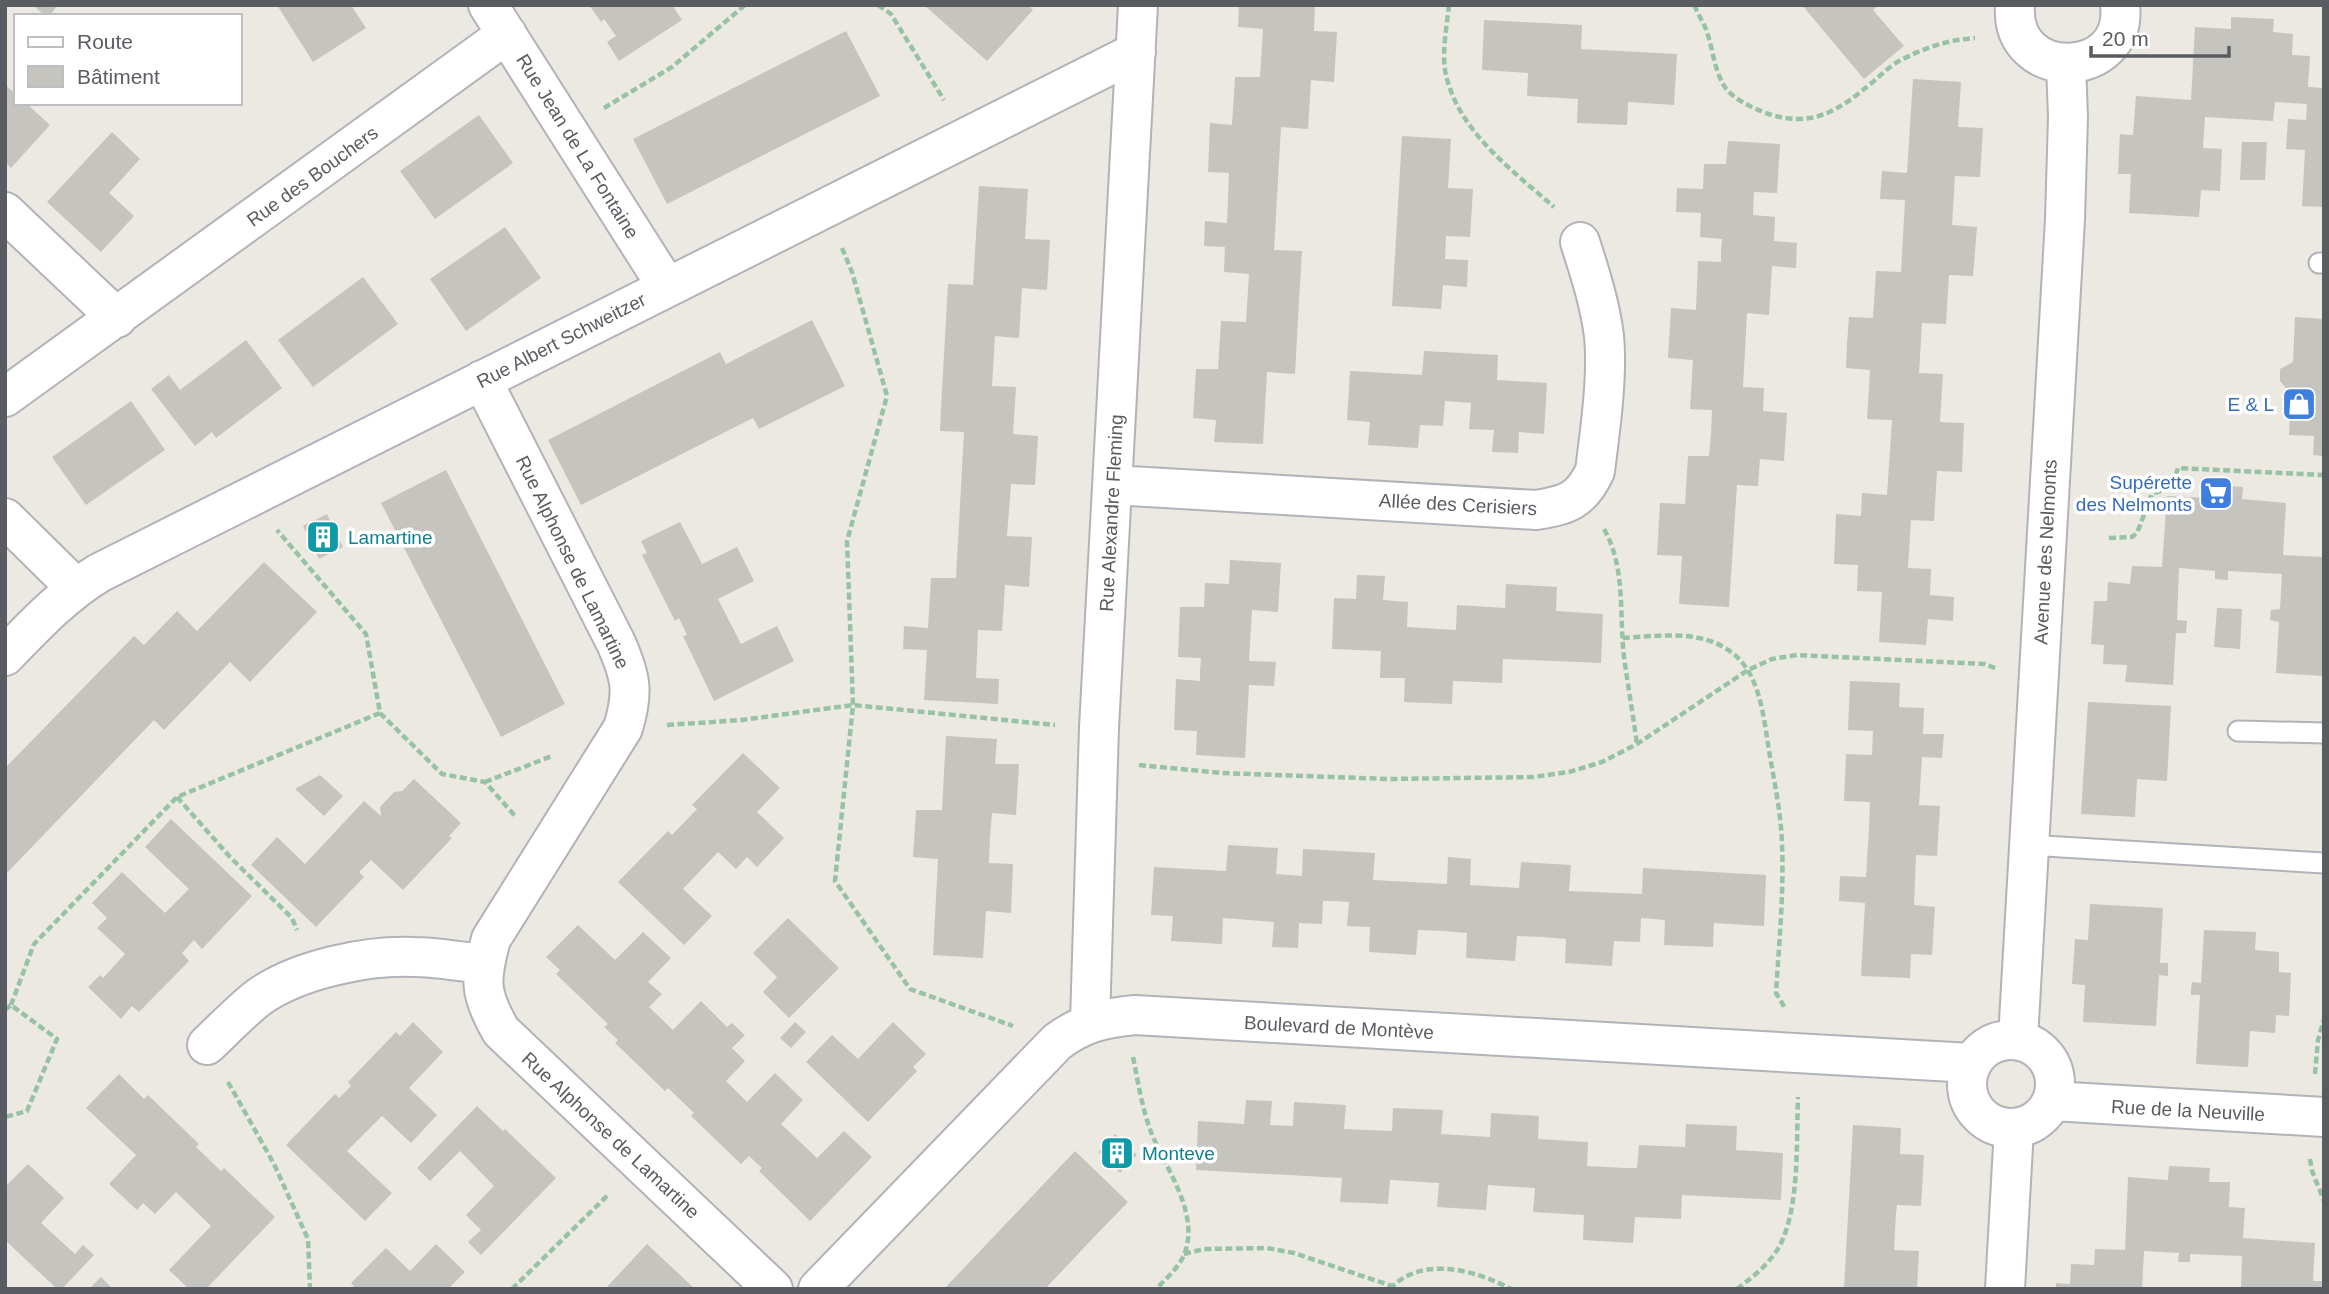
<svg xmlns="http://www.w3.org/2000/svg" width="2329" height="1294" viewBox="0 0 2329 1294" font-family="Helvetica,sans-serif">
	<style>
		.building { fill: #c6c4be }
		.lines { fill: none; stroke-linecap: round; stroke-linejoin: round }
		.service-casing { stroke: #b1b3b8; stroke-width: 23 }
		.minor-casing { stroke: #b1b3b8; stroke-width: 42 }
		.tertiary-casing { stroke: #b1b3b8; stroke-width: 42 }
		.path { stroke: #98c2a5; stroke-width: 4.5; stroke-dasharray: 7 3.5; stroke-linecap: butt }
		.service { stroke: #fff; stroke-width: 19 }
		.minor { stroke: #fff; stroke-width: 38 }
		.tertiary { stroke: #fff; stroke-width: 38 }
		.labels { text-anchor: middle; stroke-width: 7; stroke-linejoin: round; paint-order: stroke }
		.street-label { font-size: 19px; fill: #595c61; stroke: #fff }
		.shop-label { font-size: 19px; fill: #366cbe; stroke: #fff; text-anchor: end }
		.culture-label { font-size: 19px; fill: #0d838f; stroke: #fff; text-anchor: start }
	</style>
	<rect width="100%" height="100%" fill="#ebe9e1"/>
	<path class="building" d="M33 5H58L49 16H45Z
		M277 5H351L366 28 313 62Z
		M589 5H672L682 20 619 61 607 42 616 36 604 19 601 22Z
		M924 5H1028L1033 10 987 61Z
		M1239 5H1315L1314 31 1337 32 1334 82 1311 80 1308 129 1281 127 1274 250 1302 251 1299 301 1295 374 1267 372 1263 444 1214 442 1216 420 1193 418 1196 369H1218L1221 321 1246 322 1249 274 1224 272 1225 247 1204 246 1205 221 1227 223 1229 173 1208 172 1210 123 1232 125 1235 77H1260L1263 29 1238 27Z
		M1802 5H1878L1873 10 1904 46 1864 79Z
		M2231 17 2274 19 2273 32 2293 34 2292 55 2310 56 2308 87 2324 88V207L2302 206 2305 150 2286 149 2288 119 2306 120 2307 104 2275 102 2273 121 2205 117 2203 148 2222 149 2220 191 2201 190 2199 217 2129 213 2131 174H2118L2120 134 2133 135 2136 96 2191 100 2195 27 2231 29Z
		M1484 20 1582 25 1581 49 1677 54 1674 105 1628 102 1627 125 1577 123 1578 99 1527 96 1528 73 1482 70Z
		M846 31 880 96 667 204 633 139Z
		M1913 79 1961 82 1958 127 1983 128 1980 177 1955 176 1952 225 1977 227 1973 276 1949 275 1946 324 1922 323 1919 373 1943 374 1940 422 1964 423 1962 472 1937 471 1934 521 1911 520 1908 568 1931 569 1930 595 1954 597 1953 621 1928 619 1926 645 1879 642 1882 592 1857 591 1858 565 1834 564 1836 514 1861 516 1862 493 1887 495 1892 420 1867 419 1870 370 1846 368 1847 344 1849 317 1873 318 1876 271 1901 272 1905 200 1880 199 1882 171 1907 173Z
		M5 85 16 94V103H26L50 125 11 168 5 162Z
		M479 115 513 163 435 219 400 171Z
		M112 132 140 159 109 193 134 216 101 252 47 202Z
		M1402 136 1451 139 1448 188 1473 189 1470 237 1446 236 1445 259 1468 260 1467 287 1443 285 1441 309 1392 306Z
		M1728 141 1780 144 1777 193 1754 192 1753 215 1775 217 1774 241 1797 243 1796 268 1772 266 1769 315 1747 313 1743 387 1764 388 1763 411 1787 413 1784 461 1760 459 1758 486 1737 485 1729 607 1679 604 1682 556 1657 555 1660 503 1685 504 1688 456H1709L1711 433 1712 410 1690 409 1693 360 1668 358 1671 308 1696 310 1698 261 1721 262V252L1722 239 1700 237 1701 213 1676 212 1677 188 1703 189 1704 164H1726Z
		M2242 142H2267L2265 180H2240Z
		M979 186 1028 189 1025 239 1050 240 1047 290 1022 288 1019 338 995 336 992 386 1016 387 1013 434 1038 436 1035 485 1011 484 1007 536 1032 537 1029 587 1005 585 1002 631 978 630 976 678 999 679 998 704 924 700 927 650 903 649 904 626 928 628 931 578H956L964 432 940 431 941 408 948 284 973 285Z
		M505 227 541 278 466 331 430 279Z
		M363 277 398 324 313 387 278 340Z
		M2295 317 2324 319V456L2313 455 2314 436 2289 435 2291 394 2280 381V369L2293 362Z
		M812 320 845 386 759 429 753 418 581 505 548 440 720 352 726 364Z
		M246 340 282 388 216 438 212 432 195 446 151 389 169 375 180 390Z
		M1424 351 1498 355 1497 380 1547 383 1544 434 1519 432 1518 453 1492 452 1494 430 1469 429 1471 403 1445 401 1443 426 1420 425 1418 448 1368 445 1370 422 1347 420 1350 371 1422 375Z
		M131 401 165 450 86 505 52 457Z
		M446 470 565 704 501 737 381 503Z
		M2210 485 2243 487 2242 499 2286 503 2283 555 2324 557V676L2276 673 2279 622 2270 620 2271 610 2280 609 2282 574 2228 571V580L2215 579V571L2179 568 2177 620 2187 621 2186 633H2176L2173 685 2125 682 2127 665 2103 664 2104 645 2091 644 2094 601H2107L2108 582 2130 584 2132 566 2162 567 2167 496 2210 498Z
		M327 514 343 547 319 559 303 526Z
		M680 522 702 564 737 547 754 581 718 599 741 644 777 626 794 661 714 701 683 636 687 635 679 618 675 621 642 555 647 553 641 541Z
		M1230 560 1281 563 1278 612 1252 610 1249 661 1276 662 1274 686 1249 685 1245 758 1196 755 1197 731 1174 730 1176 679 1200 681V671L1201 658 1178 657 1180 607H1204L1205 583 1229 584Z
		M264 562 317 612 250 682 230 662 164 730 154 720 5 875V768L134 636 144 645 177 611 197 631Z
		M1357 575 1385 576 1383 600 1408 602 1407 627 1456 630 1457 605 1505 608 1506 584 1557 587 1556 611 1603 614 1601 663 1503 659 1502 683 1453 681 1452 704 1404 702 1405 678H1380L1381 651 1332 649 1334 598 1356 599Z
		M2217 608 2242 609 2240 649 2214 647Z
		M1850 681 1900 683 1899 707 1924 708 1923 734H1944L1942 758 1922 757 1919 805 1940 806 1937 856 1916 855 1914 905 1935 907 1932 955 1911 954 1910 978 1861 976 1865 903 1839 901 1840 876 1866 877 1869 828 1870 802 1844 801 1846 754 1872 755 1873 731 1848 730Z
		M2088 702 2171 706 2167 781 2137 779 2135 817 2081 814Z
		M946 736 997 739 995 764H1019L1016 815 992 813 990 837 989 863 1013 864 1011 913 986 911 983 958 933 955 938 859 913 857 916 810H942Z
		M743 753 780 788 757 812 784 838 757 867 747 857 736 869 718 852 683 889 712 916 684 945 618 882 668 831 672 835 697 809 692 805Z
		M320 775 343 796 324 816 295 789Z
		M414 779 461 823 449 836 452 838 403 890 371 860 359 872 364 877 316 927 251 865 277 837 305 864 364 801 381 816 380 807 394 792 402 791Z
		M171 819 252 896 202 949 194 940 182 953 189 961 139 1012 132 1006 121 1019 88 987 100 975 103 978 125 954 97 928 107 918 92 903 122 872 165 913 189 889 145 847Z
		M1228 845 1278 848 1276 874 1302 876 1303 849 1375 853 1373 880 1447 884 1448 857 1471 859 1470 885 1519 888 1521 862 1571 865 1569 891 1642 894 1643 868 1766 875 1764 926 1714 923 1713 947 1664 945 1665 920 1641 918 1640 942 1614 941 1612 966 1565 963 1566 939 1542 937 1517 936 1515 961 1466 958 1467 933 1444 931 1418 930 1416 955 1369 952 1370 927 1347 926 1349 902 1334 901H1323L1322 924 1299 923 1298 948 1272 947 1274 922 1223 918 1222 944 1171 941 1173 916 1151 915 1154 867 1226 871Z
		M2090 904 2163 908 2160 963H2168V976L2159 975 2156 1026 2083 1022 2085 985 2072 984 2075 939 2088 940Z
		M788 918 839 968 789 1018 763 992 777 977 753 953Z
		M578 925 615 960 643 932 671 958 648 982 662 994 649 1007 673 1030 701 1001 727 1027 732 1023 745 1035 732 1048 745 1061 726 1081 747 1102 775 1073 803 1100 781 1124 817 1158 844 1131 872 1157 810 1221 759 1171 762 1168 749 1156 741 1164 691 1116 694 1113 668 1088 665 1091 615 1043 618 1040 604 1027 608 1024 556 974 560 970 546 957Z
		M2204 930 2256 932 2255 950 2279 952V972L2291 973 2289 1016 2276 1015 2275 1033 2250 1031 2248 1067 2196 1064 2200 995H2191V988L2192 982 2201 983Z
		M413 1022 443 1052 409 1088 437 1115 411 1143 382 1116 347 1151 392 1193 365 1221 286 1145 335 1094 339 1098 351 1086 348 1082 396 1032 400 1036Z
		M795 1022 806 1032 791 1048 780 1038Z
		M893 1022 926 1054 913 1067 917 1071 868 1122 806 1062 832 1035 858 1059Z
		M119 1074 144 1099 148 1095 199 1144 196 1147 221 1171 224 1168 275 1217 206 1289H189L169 1270 211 1226 176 1192 155 1214 143 1203 137 1210 109 1184 136 1155 86 1108Z
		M1246 1100 1272 1101 1270 1125 1293 1126 1294 1102 1346 1105 1344 1129 1392 1131 1393 1108 1443 1110 1441 1134 1490 1137 1491 1113 1539 1116 1538 1139 1588 1142 1587 1166 1625 1168H1637L1639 1145 1685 1147 1686 1124 1737 1126 1736 1150 1783 1153 1781 1200 1682 1195 1681 1219 1635 1217 1633 1243 1583 1240 1584 1215 1533 1212 1535 1188 1488 1185 1486 1210 1437 1207 1439 1183 1390 1180 1388 1204 1365 1203 1340 1202 1342 1178 1196 1170 1198 1121 1244 1124Z
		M477 1106 503 1131 505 1129 556 1178 481 1255 468 1242 481 1230 466 1215 494 1186 460 1151 430 1181 417 1168Z
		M1853 1125 1901 1128 1900 1154 1924 1155 1921 1206 1897 1205 1896 1213 1894 1250 1919 1251 1917 1289H1844Z
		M1115 1134 1137 1155 1120 1173 1098 1152Z
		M1075 1151 1128 1202 1096 1235 1045 1289H944Z
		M28 1164 64 1198 41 1223 75 1254 83 1245 94 1255 62 1289H57L5 1240V1187Z
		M2169 1166 2210 1168 2209 1182H2230L2229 1207 2245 1208 2243 1238 2315 1243 2313 1281H2324V1289H2241L2242 1256 2190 1254V1262H2178L2179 1253 2144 1251 2142 1289H2056V1283L2070 1284 2071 1264 2094 1265 2095 1249 2125 1250 2128 1177 2168 1180Z
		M436 1244 465 1272 448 1289H356L351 1283 386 1248 410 1271Z
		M647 1244 695 1289H605Z
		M101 1277 113 1289H89Z"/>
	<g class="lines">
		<g class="service-casing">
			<path id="service" d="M2319 263H2324
				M2238 731 2324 733
				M2028 845 2324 863"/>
		</g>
		<g class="minor-casing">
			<path id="minor" d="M488 5 667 287
				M5 212 117 318
				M482 380 616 643C631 677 634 692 623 728L491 939C480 980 479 993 501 1031L773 1289
				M5 397 507 34
				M1113 485 1536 510C1567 505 1581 501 1595 471 1600 431 1608 376 1604 336 1600 304 1590 273 1580 242
				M5 518 76 588
				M5 656C35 625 63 595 99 573L1136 52
				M1090 1022 1099 728 1138 5
				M207 1045C224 1029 241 1011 259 997 299 969 367 955 414 957 437 957 461 962 484 964
				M2052 1101 2324 1117
				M818 1289 1057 1042C1082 1023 1104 1018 1135 1015L1971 1063"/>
		</g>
		<g class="tertiary-casing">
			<path id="tertiary" d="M2015 5C2009 84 2129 80 2120 5
				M2018 1039 2065 219 2068 117 2066 65
				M1967 1084a44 44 0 1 1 88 0a44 44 0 1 1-88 0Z
				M2005 1289 2014 1128"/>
		</g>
		<path class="path" d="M878 5 891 14 944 100
			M1449 5C1447 25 1442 51 1445 70 1456 130 1511 169 1554 207
			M1694 5C1698 13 1702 21 1706 29 1713 48 1714 73 1727 90 1736 100 1751 107 1763 112 1812 130 1838 111 1874 81 1882 74 1890 66 1899 61 1924 48 1947 40 1975 38
			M604 108 672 67 745 5
			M842 248 852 272 887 396 847 541 853 705 835 881 910 989 1013 1026
			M1604 529C1626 568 1619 614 1624 657 1628 686 1633 715 1637 744
			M2109 538 2132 537 2137 533 2152 494 2172 487 2178 468 2324 475
			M1623 638C1659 636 1701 629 1731 652 1759 672 1763 713 1768 744 1773 777 1781 810 1782 844 1784 893 1779 944 1776 993L1785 1008
			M380 713 442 774 485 782 516 817
			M667 725 742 720 853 705 1055 725
			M1139 765 1222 773 1390 779 1533 777 1569 772 1602 762 1637 744 1748 670 1772 659 1797 655 1985 664 1997 669
			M485 782 552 756
			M177 797 230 857 292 918 297 930
			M11 1005 34 944 177 797 380 713 366 634 277 530
			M5 1010 11 1005 57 1039 27 1111 5 1117
			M1133 1057C1138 1082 1142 1108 1151 1132 1165 1168 1201 1214 1184 1255 1178 1268 1166 1279 1156 1289
			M2315 1074 2318 1040 2324 1019
			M228 1082 274 1164 308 1239 310 1289
			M2310 1159 2312 1171 2324 1201
			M1184 1254 1204 1249 1267 1248 1294 1253 1392 1286
			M512 1289 609 1194
			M1390 1289C1421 1255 1475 1270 1511 1289
			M1737 1289C1750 1279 1763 1269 1773 1256 1801 1221 1796 1141 1798 1097"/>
		<use href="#service" class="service"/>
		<use href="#minor" class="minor"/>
		<use href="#tertiary" class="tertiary"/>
	</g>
	<defs>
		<g id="shop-square" transform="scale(1.75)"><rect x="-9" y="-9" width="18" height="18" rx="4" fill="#3f7fe0" stroke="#fff"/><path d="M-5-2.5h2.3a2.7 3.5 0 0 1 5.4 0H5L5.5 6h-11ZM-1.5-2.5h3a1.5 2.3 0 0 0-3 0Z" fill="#fff"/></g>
		<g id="supermarket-square" transform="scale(1.75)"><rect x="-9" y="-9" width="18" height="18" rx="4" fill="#3f7fe0" stroke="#fff"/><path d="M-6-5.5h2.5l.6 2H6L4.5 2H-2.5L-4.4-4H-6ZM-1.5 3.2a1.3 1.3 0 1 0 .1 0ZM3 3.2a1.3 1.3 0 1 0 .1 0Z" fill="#fff"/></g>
		<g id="building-square" transform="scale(1.75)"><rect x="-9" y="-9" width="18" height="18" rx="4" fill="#0f9aa8" stroke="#fff"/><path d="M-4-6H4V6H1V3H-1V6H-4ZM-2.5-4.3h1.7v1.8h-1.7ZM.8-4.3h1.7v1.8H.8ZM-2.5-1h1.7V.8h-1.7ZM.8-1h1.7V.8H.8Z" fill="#fff"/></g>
	</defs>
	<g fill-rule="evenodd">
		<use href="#shop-square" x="2299" y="404"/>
		<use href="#supermarket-square" x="2216" y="493"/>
		<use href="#building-square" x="323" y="537"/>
		<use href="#building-square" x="1117" y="1153"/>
	</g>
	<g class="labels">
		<g class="street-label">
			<text transform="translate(578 146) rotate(58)" y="7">Rue Jean de La Fontaine</text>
			<text transform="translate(312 176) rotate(-36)" y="7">Rue des Bouchers</text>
			<text transform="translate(561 340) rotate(-27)" y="7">Rue Albert Schweitzer</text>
			<text transform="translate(1458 504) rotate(3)" y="7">Allée des Cerisiers</text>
			<text transform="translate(1111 513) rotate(-87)" y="7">Rue Alexandre Fleming</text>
			<text transform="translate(2045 552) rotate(-87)" y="7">Avenue des Nelmonts</text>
			<text transform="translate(573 562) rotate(64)" y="7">Rue Alphonse de Lamartine</text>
			<text transform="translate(1339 1027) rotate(3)" y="7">Boulevard de Montève</text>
			<text transform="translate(2188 1110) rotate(3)" y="7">Rue de la Neuville</text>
			<text transform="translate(611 1135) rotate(43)" y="7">Rue Alphonse de Lamartine</text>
		</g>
		<g class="shop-label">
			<text x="2274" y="411">E &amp; L</text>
			<text x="2192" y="489">Supérette<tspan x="2192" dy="22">des Nelmonts</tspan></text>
		</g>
		<g class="culture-label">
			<text x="348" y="544">Lamartine</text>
			<text x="1142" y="1160">Monteve</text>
		</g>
	</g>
	<rect width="2329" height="1294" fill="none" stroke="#595c61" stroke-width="14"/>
	<rect x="14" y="14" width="228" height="91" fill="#ffffff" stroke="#bdbec0" stroke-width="2"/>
	<rect x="28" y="37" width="35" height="10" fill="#ffffff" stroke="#bdbec0" stroke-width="2"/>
	<text x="77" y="49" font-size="21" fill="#595c61">Route</text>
	<rect x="28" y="66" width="35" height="21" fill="#c6c4be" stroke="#bdbec0" stroke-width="2"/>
	<text x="77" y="84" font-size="21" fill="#595c61">Bâtiment</text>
	<path d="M2091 46v10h138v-10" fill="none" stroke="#595c61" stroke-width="3.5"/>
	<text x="2102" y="46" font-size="21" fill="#595c61" stroke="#ffffff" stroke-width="5" paint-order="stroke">20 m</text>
</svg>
